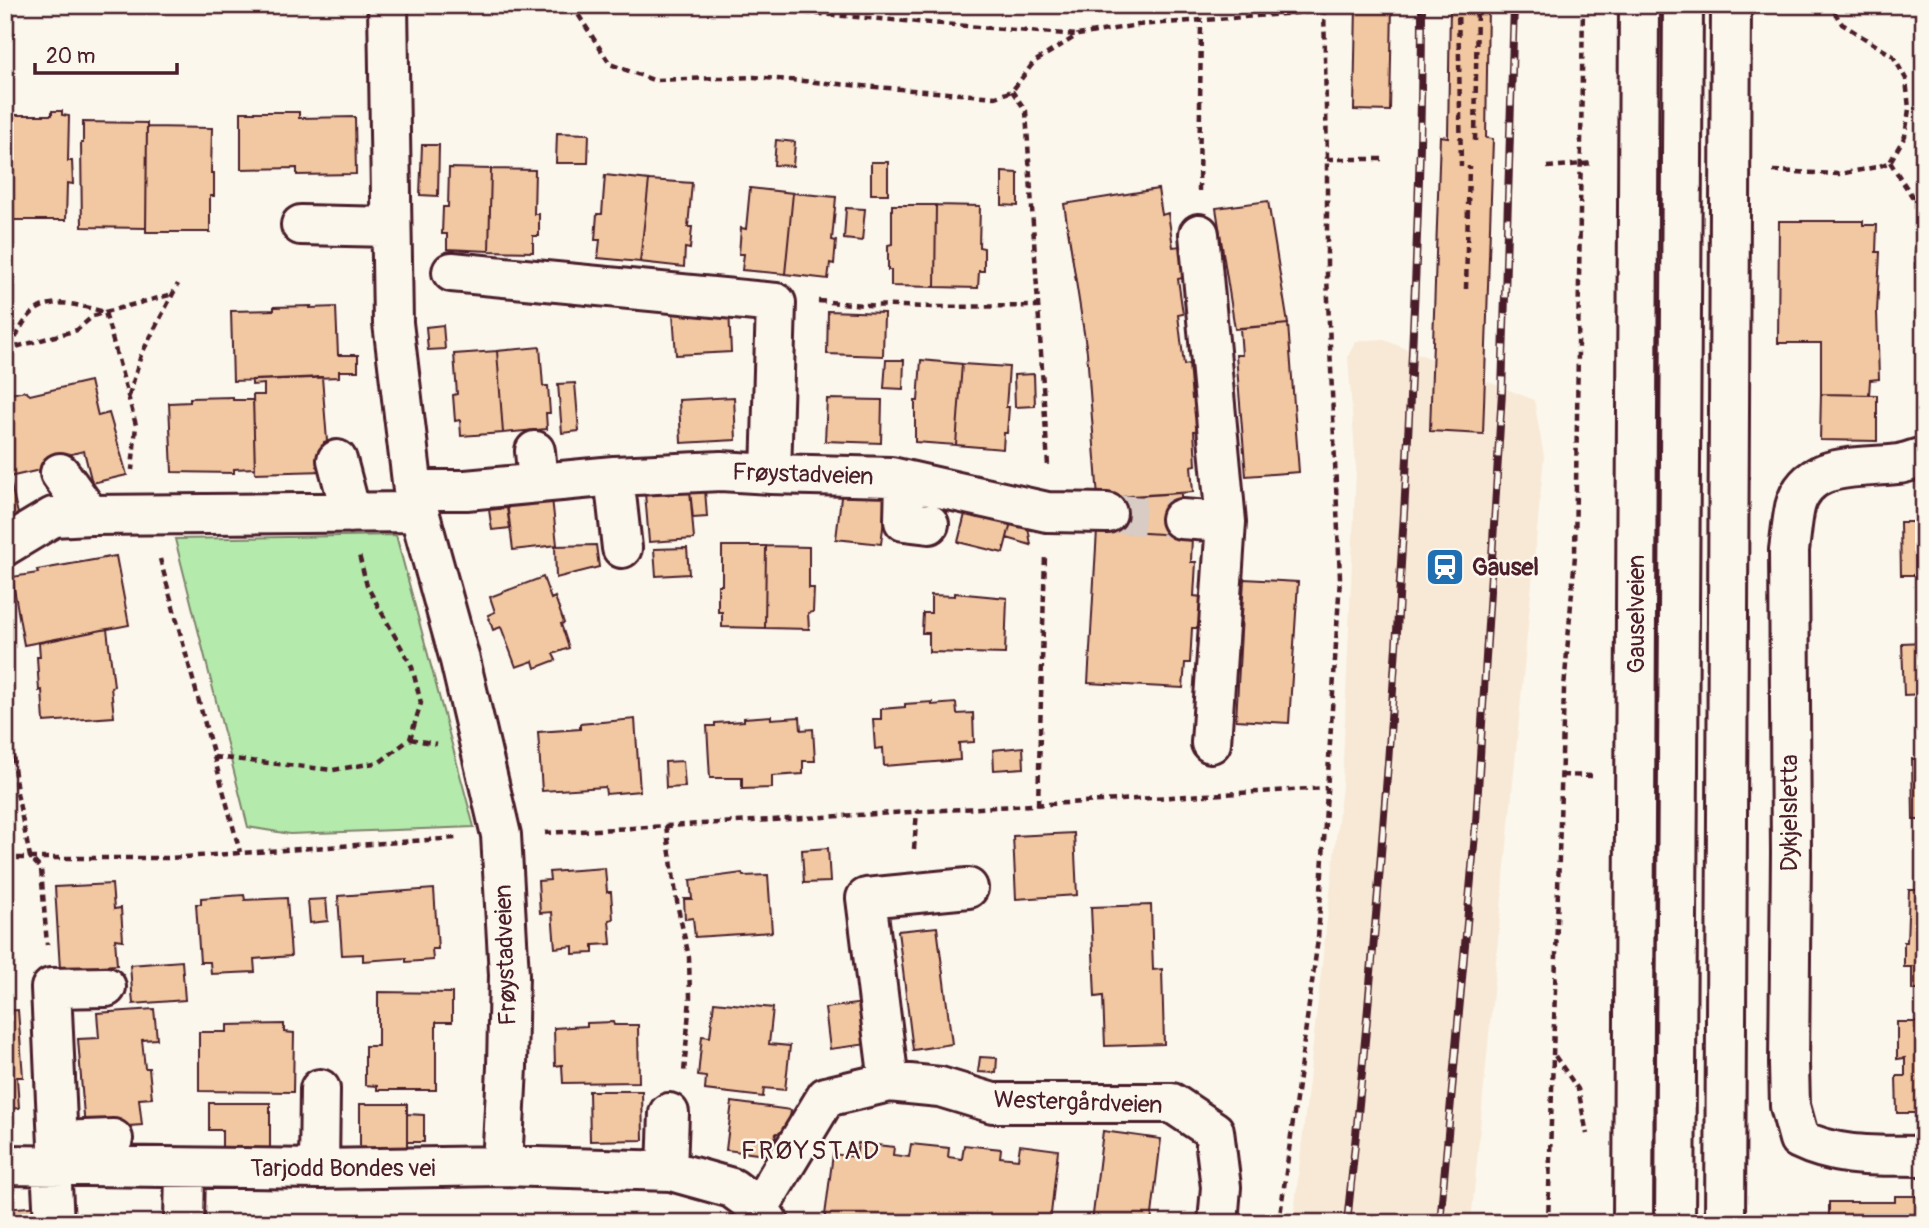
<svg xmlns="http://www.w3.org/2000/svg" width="1929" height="1228" viewBox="0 0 1929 1228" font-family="Pangolin,sans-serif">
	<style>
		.built { fill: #f8e9d6 }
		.green { fill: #b4eaac; stroke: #7f846c; stroke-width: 2 }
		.building { fill: #f1c8a1; stroke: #4a1f2b; stroke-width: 2 }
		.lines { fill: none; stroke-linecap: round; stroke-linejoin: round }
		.minor-tunnel { stroke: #d8ccc5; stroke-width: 38; stroke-dasharray: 38 19; stroke-linecap: butt }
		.minor-casing { stroke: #4a1f2b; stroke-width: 44 }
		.major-casing { stroke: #4a1f2b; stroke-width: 44 }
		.path { stroke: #4a1f2b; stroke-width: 4.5; stroke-dasharray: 7 5; stroke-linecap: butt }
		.minor { stroke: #fbf7ec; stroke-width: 38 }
		.major { stroke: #fbf7ec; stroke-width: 38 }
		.rail-casing { stroke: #4a1f2b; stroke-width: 8 }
		.rail { stroke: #fbf7ec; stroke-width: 5; stroke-dasharray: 16; stroke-linecap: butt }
		.labels { text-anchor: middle; stroke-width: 5; stroke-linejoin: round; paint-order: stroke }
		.street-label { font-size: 24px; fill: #4a1f2b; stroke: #fbf7ec }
		.poi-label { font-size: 24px; font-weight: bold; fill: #4a1f2b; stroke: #fbf7ec; text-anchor: start }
		.neighbourhood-label { font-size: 26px; letter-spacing: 2px; fill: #4a1f2b; stroke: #fbf7ec }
	</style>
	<rect width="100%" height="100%" fill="#fbf7ec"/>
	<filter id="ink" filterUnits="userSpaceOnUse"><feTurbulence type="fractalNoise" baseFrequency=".0143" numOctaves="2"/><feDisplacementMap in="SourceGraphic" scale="14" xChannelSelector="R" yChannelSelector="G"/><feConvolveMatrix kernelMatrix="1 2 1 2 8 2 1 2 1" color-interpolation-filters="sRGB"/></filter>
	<g filter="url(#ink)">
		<path class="built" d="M1382 339 1534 400 1544 457 1471 1223H1293L1342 785 1356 469 1348 356 1356 341Z"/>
		<path class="green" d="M396 535 474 827 290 834 248 827 175 539Z"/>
		<path class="building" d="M1356 5H1392L1390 111 1354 110Z
			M1450 5H1488L1486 138 1493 139 1483 434 1430 431 1440 136 1448 137Z
			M52 111H62V115L69 116 68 161H72L73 184 67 183 66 220H5V115H52Z
			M241 112H299V118L355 117 356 174 297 175V168L241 169Z
			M83 122 147 123 146 228 82 227 81 143H83Z
			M147 127 212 128 211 173H214V196H210V232H146Z
			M557 133 589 134 588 163H556Z
			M776 140 795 142 793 166 774 165Z
			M422 145H439L438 196 420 195Z
			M871 162H888V194H871Z
			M449 168 491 169 489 251 447 249V234H442L443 207H448Z
			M491 169 535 170 534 214H539V236H533V252L489 251Z
			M1002 172 1018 173V206L1002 205Z
			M605 175 649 180 640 262 598 258 600 240H595L597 214H602Z
			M649 180 692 183 688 227H692L690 249 685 248 684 267 640 262Z
			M750 188 793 193 785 274 742 270 744 254H739L741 228 746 229Z
			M1158 189 1162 215 1168 213 1173 247 1181 246 1187 277 1178 279 1183 314 1178 315 1184 365 1189 364 1192 399 1201 398 1203 430 1194 431 1196 465 1191 466 1193 492 1098 498 1087 352 1064 204Z
			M793 193 836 197 832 240 836 241 834 264 830 263 828 279 785 274Z
			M1268 201 1288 324 1235 329 1216 208Z
			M892 205H936L935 287 891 286V270H888V245L892 244Z
			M936 205 980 206 979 247 984 248V271H979L978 288 935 287Z
			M846 208 865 209 862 241 844 239Z
			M1779 221H1863V225H1877L1876 252H1880L1877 312 1879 379 1870 380 1869 395 1821 394V343H1778Z
			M311 306 310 308 336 307 338 355H358V371H339V377L233 381 231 311 274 310V307Z
			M729 309 731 352 676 355 673 313Z
			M828 311 884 313 883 356 827 354Z
			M1288 324 1299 472 1246 476 1236 355H1242L1240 328Z
			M443 325 445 349 428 350 426 327Z
			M540 347 543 386H548L550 413H546L547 429 503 433 497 351Z
			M497 351 503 433 461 436 460 420 455 421 453 395 457 394 454 354Z
			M886 360H904L903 389 884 388Z
			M921 360 962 364 956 445 915 442V401H918Z
			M962 364 1009 367 1006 407H1009L1007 433H1004L1003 449 956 445Z
			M1034 374 1035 406 1015 407 1014 375Z
			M322 377 327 441 324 442 325 471 255 473 253 395H264V384L252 385V380Z
			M90 381 98 416 109 413 127 475 92 483 84 451 47 460 49 468 9 477 21 526 5 530V395L25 391 30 395Z
			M575 383 579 431 562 433 558 384Z
			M1821 394 1877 395V441L1820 440Z
			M233 397V400H253L255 468 234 469V473L172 472 169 403 190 402V398Z
			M734 397 736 440 681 443 679 400Z
			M827 399 882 400 881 443 825 441Z
			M705 489 707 517 693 518 690 490Z
			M842 489 887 495 881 544 836 539Z
			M690 490 694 539 649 542 645 493Z
			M1181 493V535L1107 531 1108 498Z
			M552 498 557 545 513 550 507 502Z
			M507 508 510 528 492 530 489 510Z
			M966 510 1011 522 1003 553 958 542Z
			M1922 516H1924V579L1923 575H1901L1900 522H1922Z
			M1011 522 1028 527 1031 545 1007 538Z
			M1097 530 1192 536 1191 562H1196L1194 596 1202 597 1200 628H1192L1190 663H1185L1183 688 1088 683Z
			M596 545 599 567 556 578 555 546Z
			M722 546H766L765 628 722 627V612H718V585H722Z
			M766 546 809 547V588H814L813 612 808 613 809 629 765 628Z
			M687 548 689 574 656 576 654 549Z
			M116 556 129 625 24 645 12 577 38 573 37 570Z
			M543 577 551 599 555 597 564 623 561 624 569 648 553 654 556 660 535 668 533 661 516 667 501 627 493 630 488 615 495 612 490 597Z
			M1244 579 1298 582 1289 723 1236 720Z
			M955 593 1007 598 1005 654 929 652V633H922L923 613H931V595L955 596Z
			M107 629 114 686 111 687 114 717 44 722 42 690 39 691 37 657H40L39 643Z
			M1924 642V694L1904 695 1902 643Z
			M932 702V705L956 703 957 714 973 713 974 742 959 743 960 760 884 766 883 748 875 749 873 719H881V709L905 707V704Z
			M771 716V719L800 717 801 730 813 729 815 761H803V774L772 776V788L742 789V778H710L707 726H715V723L744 721V718Z
			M635 719 640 791 606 794 605 787 542 791 538 732 580 729V724Z
			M1023 747 1024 768 994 770 993 750Z
			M1912 759H1924V820H1913Z
			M683 761 685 787 666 788 665 762Z
			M1074 833 1077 895 1016 899 1013 836Z
			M828 848 830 882 804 883 802 850Z
			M605 868 607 892H611L613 919 609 920 611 944 593 945V953L573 954V946L555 948 552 912 540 913 538 881 550 880 549 872Z
			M742 873 743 876 768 875 772 932 695 937 693 918 685 919 684 899H692L690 880Z
			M112 884 114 909 121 908 123 940 115 939 117 965 100 966 101 973 79 975V967L60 969 55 887Z
			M434 889 438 949H432L433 960 406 962V958L363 961V954L342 955 338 896Z
			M1909 890H1924V990H1912V967H1904V942H1907Z
			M244 895 245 900 287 898 291 956 254 959 255 972 211 974 210 962H200L196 904H201V898Z
			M326 899 328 921 310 923 308 900Z
			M1151 905 1153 970 1162 969 1164 1044 1105 1046 1103 996 1095 997 1091 907Z
			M937 927 952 1044 913 1050 898 931Z
			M182 961 185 1000 133 1004 130 965Z
			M378 992 452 993V1022H436V1090H377V1086L365 1085V1046H378Z
			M714 1002 773 1008 769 1044 790 1046 785 1090 764 1088 763 1097 705 1090 706 1077 698 1076 702 1036 710 1037Z
			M863 1003 868 1044 830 1049 825 1008Z
			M154 1009 157 1039 142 1040 145 1068H149L152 1098 139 1099 142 1125 85 1129 78 1039 99 1038 97 1013Z
			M18 1010 23 1077H17L19 1108 5 1109V1011Z
			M613 1022 614 1025H638L639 1082 563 1083 562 1065 555 1066 554 1028 587 1026V1023Z
			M1897 1022H1924V1113H1897L1896 1076H1905V1058L1897 1059Z
			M284 1024V1032L294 1033 293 1092 199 1091V1032H227V1025Z
			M980 1057 997 1058 996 1073 978 1072Z
			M589 1091H642L643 1140 590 1141Z
			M732 1102 791 1110 788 1134 776 1133 773 1156 726 1150Z
			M209 1103H270V1152H222V1130H209Z
			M360 1104H407V1152L360 1151Z
			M407 1114 424 1115V1142H407Z
			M1103 1131 1161 1139 1151 1223H1092Z
			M858 1143 894 1147 893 1155 909 1157 911 1144 949 1148 948 1157 962 1159 964 1145 1001 1149 1000 1157 1018 1159 1020 1145 1058 1150 1050 1223H824L833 1154 856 1157Z
			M1895 1196H1924V1223H1829V1202H1895Z
			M40 1206 41 1223H5V1209Z
			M164 1217 165 1223H128V1221Z
			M270 1218 306 1223H270Z"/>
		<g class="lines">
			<path class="minor-tunnel" d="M1107 513 1181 519"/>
			<g class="minor-casing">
				<path id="minor" d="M388 5 393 323 413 490 460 660 501 835 509 975 507 1067 502 1166 671 1171 732 1188 759 1208
					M301 225 391 227
					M1199 234 1226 522 1211 743
					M452 272 776 303 771 474
					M535 451 538 483
					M1924 457C1915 459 1906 463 1898 464 1861 469 1807 460 1795 507 1792 521 1791 536 1789 550L1791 853 1789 1064 1790 1106 1799 1139C1840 1159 1880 1155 1924 1156
					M337 460 351 513
					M60 473 90 515
					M614 476 622 548
					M905 480 904 521 929 524
					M413 490H466L614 476 721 471 771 474 891 477 1047 512 1107 513
					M1181 519 1226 522
					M5 546 53 517 90 515 418 512
					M889 1082 866 898 968 888
					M58 1141 113 1139
					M5 1165 319 1169 502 1166
					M51 1166 54 1223
					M59 1167 51 988 106 987
					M319 1169 320 1089
					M667 1171 669 1113
					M184 1223 185 1168
					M769 1223 759 1208 826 1097 889 1082 940 1087 993 1103H1172L1214 1131 1221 1187 1218 1223
					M1675 1223 1683 5"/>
			</g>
			<g class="major-casing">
				<path id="major" d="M1633 1223 1639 5
					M1725 1223 1731 5"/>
			</g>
			<path class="path" d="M572 5 610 64 653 80 754 77 996 97 1012 91 1034 62 1078 35 1138 25 1323 11
				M709 5 1077 35
				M1458 5 1461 166
				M1012 91 1026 111 1048 466
				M1475 141 1477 5
				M1327 159H1382
				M1890 162 1917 204 1916 270H1924
				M1547 167 1594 163
				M1773 171 1839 174 1877 167 1890 162 1905 136 1909 109 1906 79 1893 56 1842 24 1830 5
				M1199 191 1201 22
				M1466 289 1469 166
				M818 301 864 305 932 307 1037 306
				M11 349C32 293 56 299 105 312L136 425 132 470
				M5 350 77 330 93 316 105 312 173 294
				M129 396 141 355 178 284
				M160 559 240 852
				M5 685 17 793 30 857 41 869 47 945
				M410 739 437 744
				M214 757 333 770 380 762 410 739 421 703 412 667 367 586 359 555
				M1561 775 1593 776
				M1038 805 1045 555
				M666 826 678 908 689 957 690 997 684 1073
				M545 833 1327 788
				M914 849 917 811
				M5 858H170L456 838
				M1555 1056 1578 1089 1587 1134
				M1279 1223 1318 939 1340 578 1327 276V159L1324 5
				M1548 1223 1564 689 1575 555 1583 5"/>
			<use href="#minor" class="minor"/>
			<use href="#major" class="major"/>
			<g class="rail-casing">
				<path id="rail" d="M1347 1223C1376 948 1397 673 1410 397 1416 267 1422 136 1422 5
					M1440 1223 1476 823 1502 392 1514 5"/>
			</g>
			<use href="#rail" class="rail"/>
		</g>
	</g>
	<defs>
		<g id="station-square" transform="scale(2.0125)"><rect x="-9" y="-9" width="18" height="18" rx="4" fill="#1f6fb2" stroke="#fbf7ec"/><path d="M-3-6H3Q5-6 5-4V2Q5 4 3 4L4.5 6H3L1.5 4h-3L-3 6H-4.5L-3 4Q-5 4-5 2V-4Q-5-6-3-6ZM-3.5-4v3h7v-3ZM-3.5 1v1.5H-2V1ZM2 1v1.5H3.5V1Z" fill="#fff"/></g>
	</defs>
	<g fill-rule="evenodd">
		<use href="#station-square" x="1445" y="567"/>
	</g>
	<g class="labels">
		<g class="street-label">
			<text transform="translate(803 474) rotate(2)" y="8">Frøystadveien</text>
			<text transform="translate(1636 614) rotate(-90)" y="8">Gauselveien</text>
			<text transform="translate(1789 813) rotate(-90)" y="8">Dykjelsletta</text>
			<text transform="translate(505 955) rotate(-92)" y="8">Frøystadveien</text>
			<text transform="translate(1078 1102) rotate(2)" y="8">Westergårdveien</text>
			<text x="343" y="1176">Tarjodd Bondes vei</text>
		</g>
		<g class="poi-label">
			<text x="1472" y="575">Gausel</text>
		</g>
		<g class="neighbourhood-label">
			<text x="811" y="1159">FRØYSTAD</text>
		</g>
	</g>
	<rect width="1929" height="1228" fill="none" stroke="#fbf7ec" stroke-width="28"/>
	<rect x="14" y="14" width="1901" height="1200" fill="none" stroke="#4a1f2b" stroke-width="2.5" filter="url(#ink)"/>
	<path d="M35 63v10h142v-10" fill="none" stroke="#4a1f2b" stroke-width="3.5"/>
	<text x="46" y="63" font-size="21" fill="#4a1f2b" stroke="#fbf7ec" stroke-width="5" paint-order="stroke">20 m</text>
</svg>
